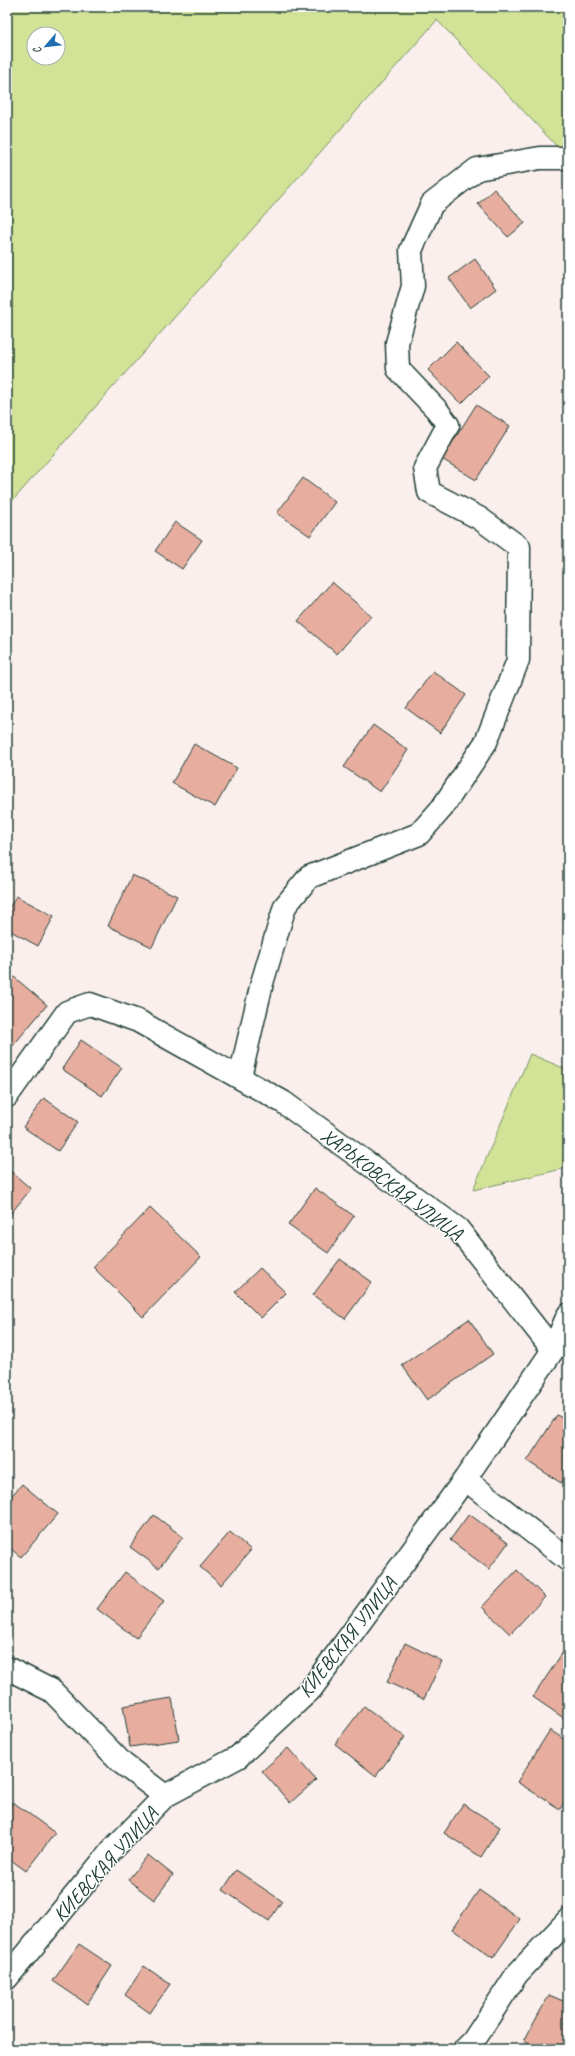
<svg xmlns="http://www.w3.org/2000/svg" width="575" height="2056" viewBox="0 0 575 2056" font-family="Caveat,sans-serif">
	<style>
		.green { fill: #d2e397; stroke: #789066; fill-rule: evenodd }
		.building { fill: #e7aea0; stroke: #1f3d34 }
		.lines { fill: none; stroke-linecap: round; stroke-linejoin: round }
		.minor-casing { stroke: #1f3d34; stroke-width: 25 }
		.minor { stroke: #fff; stroke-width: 22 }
		.labels { text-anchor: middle; stroke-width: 3; stroke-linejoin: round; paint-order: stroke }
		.street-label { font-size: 20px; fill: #1f3d34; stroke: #fff }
	</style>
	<rect width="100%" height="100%" fill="#faefec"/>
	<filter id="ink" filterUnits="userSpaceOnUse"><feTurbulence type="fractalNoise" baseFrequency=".025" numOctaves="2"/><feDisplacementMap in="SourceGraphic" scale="8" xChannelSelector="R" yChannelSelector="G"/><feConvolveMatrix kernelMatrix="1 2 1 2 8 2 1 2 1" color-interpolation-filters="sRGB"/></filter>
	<g filter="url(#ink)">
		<path class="green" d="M7 7H568V158L437 20 7 507ZM34 34H58V58H34Z
			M530 1054 568 1070V1155L562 1169 473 1190Z"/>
		<path class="building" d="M494 189 525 223 508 237 478 204Z
			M475 259 496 289 470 308 449 278Z
			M456 342 489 376 461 404 428 370Z
			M476 405 510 426 476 480 442 459Z
			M303 478 335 502 310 536 277 513Z
			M175 522 202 540 182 569 155 551Z
			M332 582 371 616 337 654 298 621Z
			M433 671 466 695 440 733 406 708Z
			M373 725 408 750 380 792 344 767Z
			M194 744 237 768 215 807 172 783Z
			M132 875 177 896 152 947 108 926Z
			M16 896 54 916 38 946 7 929V912Z
			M7 971 47 1005 11 1048 7 1045Z
			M81 1040 122 1068 102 1096 62 1069Z
			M44 1098 78 1122 58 1151 23 1127Z
			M7 1168 31 1189 7 1218Z
			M315 1188 354 1216 328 1253 288 1225Z
			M150 1208 201 1257 143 1317 93 1267Z
			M340 1259 372 1282 345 1319 313 1295Z
			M260 1268 286 1293 261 1318 235 1292Z
			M469 1319 493 1354 427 1400 402 1365Z
			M557 1415 568 1422V1473L561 1483 527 1461Z
			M22 1484 58 1514 21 1557 7 1546V1501Z
			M469 1514 508 1543 489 1569 450 1540Z
			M154 1515 183 1537 159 1568 130 1547Z
			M230 1532 251 1550 221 1585 200 1567Z
			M517 1570 545 1597 510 1634 482 1607Z
			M125 1572 164 1601 136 1638 97 1609Z
			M405 1643 442 1661 424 1699 387 1682Z
			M567 1646H568V1721L533 1697Z
			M172 1698 179 1740 130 1747 123 1706Z
			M364 1706 405 1737 376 1776 335 1744Z
			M550 1730 568 1742V1796L560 1809 517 1782Z
			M288 1748 316 1780 290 1803 262 1771Z
			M13 1802 55 1833 26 1871 7 1857V1810Z
			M463 1804 500 1827 481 1857 444 1833Z
			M148 1855 173 1875 154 1900 128 1880Z
			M236 1870 282 1901 269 1921 223 1890Z
			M479 1890 520 1919 493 1958 452 1929Z
			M79 1944 112 1966 87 2004 53 1981Z
			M144 1966 170 1984 150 2013 125 1995Z
			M549 1995 568 2003V2049H539L524 2041Z"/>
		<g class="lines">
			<g class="minor-casing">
				<path id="minor" d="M240 1077 262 983 285 906 309 877 419 834 442 808 486 742 518 660 519 547 479 518 429 492 425 468 448 425 437 410 398 369 397 343 413 286 411 250 432 204 477 169 540 158H568
					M7 1096 67 1012 90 1004 138 1021 283 1102 458 1229 553 1350
					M465 1479 568 1560
					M7 1668 52 1691 123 1764 165 1796
					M7 1978 112 1850 165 1796 238 1757 311 1689 465 1479 553 1350 568 1315
					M465 2049 473 2041 517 1974 568 1920"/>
			</g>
			<use href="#minor" class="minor"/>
		</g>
	</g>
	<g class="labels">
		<g class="street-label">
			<text transform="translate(392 1184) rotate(37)" y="7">ХАРЬКОВСКАЯ УЛИЦА</text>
			<text transform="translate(347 1637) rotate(-52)" y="7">КИЕВСКАЯ УЛИЦА</text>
			<text transform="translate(105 1864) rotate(-48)" y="7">КИЕВСКАЯ УЛИЦА</text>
		</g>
	</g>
	<rect width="575" height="2056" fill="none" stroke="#fff" stroke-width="24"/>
	<rect x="12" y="12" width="551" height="2032" fill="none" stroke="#1f3d34" stroke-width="1.5" filter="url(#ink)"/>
	<g transform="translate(46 46) rotate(242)"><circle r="19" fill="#ffffff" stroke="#a5b1ae"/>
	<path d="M0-3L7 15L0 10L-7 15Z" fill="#1f6fb2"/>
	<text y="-6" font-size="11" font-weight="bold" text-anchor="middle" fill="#1f3d34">С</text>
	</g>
</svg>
